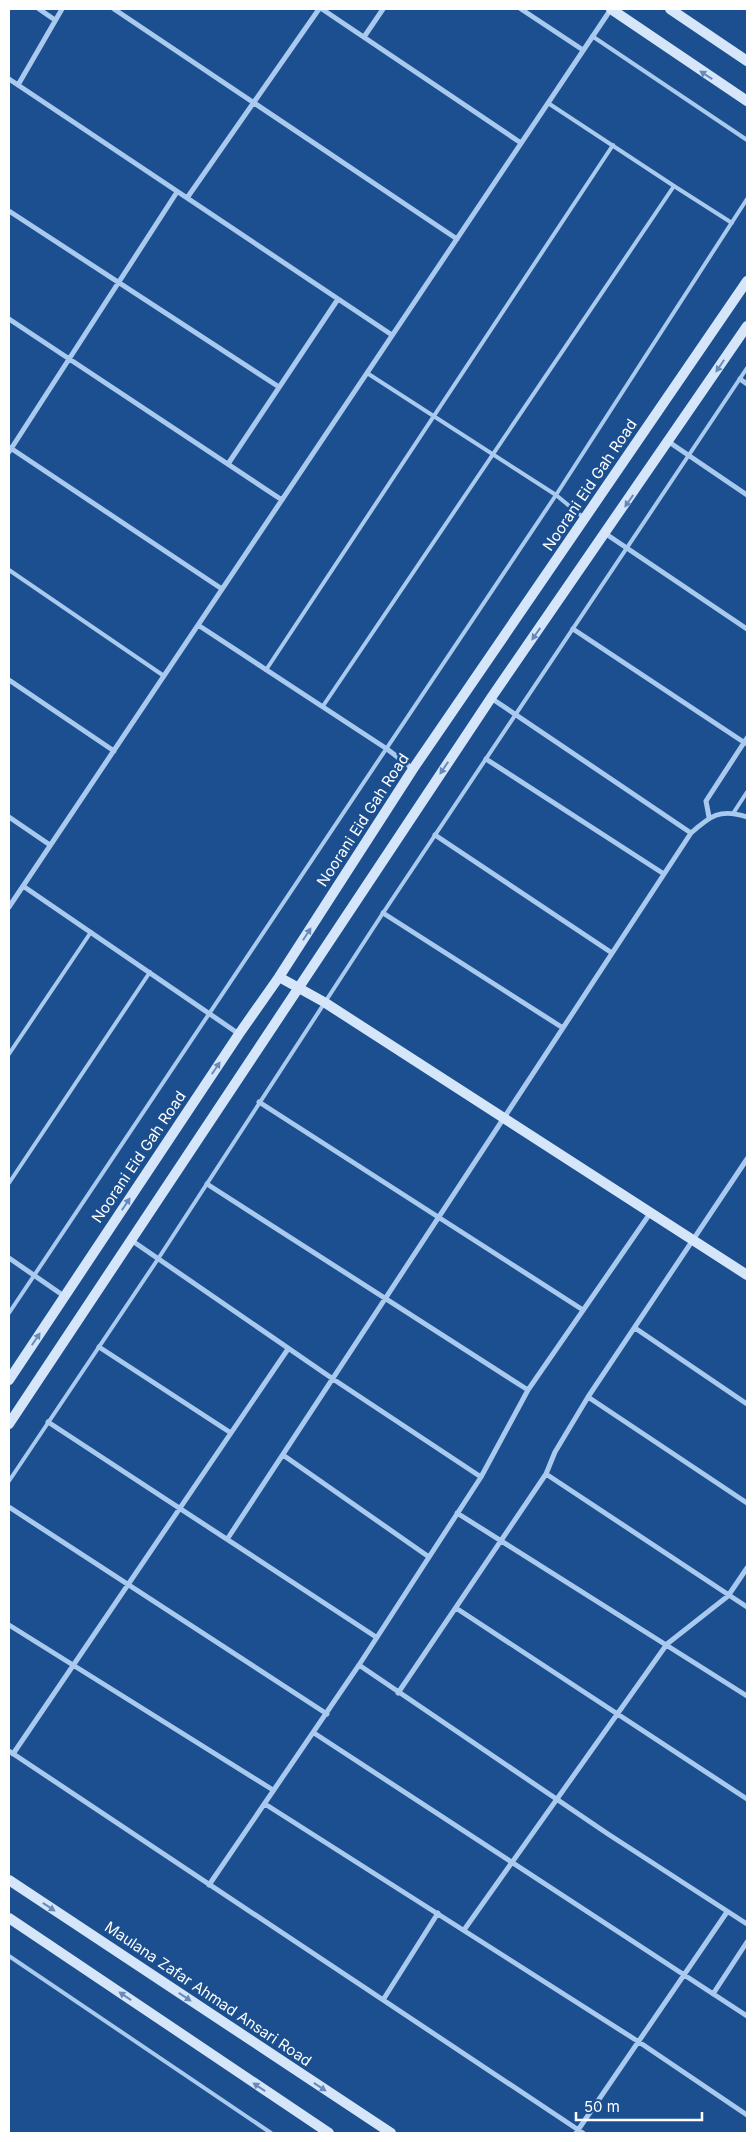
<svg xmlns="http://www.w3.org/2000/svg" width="756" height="2142" viewBox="0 0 756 2142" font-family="Inter,sans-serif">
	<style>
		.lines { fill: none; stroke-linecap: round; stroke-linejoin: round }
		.lane { stroke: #a9c9ee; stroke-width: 4 }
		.street { stroke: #a9c9ee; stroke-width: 5 }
		.secondary { stroke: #d6e6fa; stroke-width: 10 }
		.oneway { fill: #668bba }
		.labels { text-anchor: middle; stroke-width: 5; stroke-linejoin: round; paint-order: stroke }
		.street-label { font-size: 15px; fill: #fff; stroke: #1b4f8f }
	</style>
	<rect width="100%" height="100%" fill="#1b4f8f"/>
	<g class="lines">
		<path class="lane" d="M592 36 747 140
			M674 186 732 223
			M367 373 556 495 584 518
			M9 570 164 676
			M266 670 613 145
			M323 706 674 186 548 103
			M734 812 747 792
			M9 1054 91 932
			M9 1183 150 972
			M9 1313 556 495 747 199
			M9 1481 158 1259 383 913 747 368
			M9 1956 271 2133"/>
		<path class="street" d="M39 9 55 20
			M114 9 457 239
			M322 9 521 143
			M521 9 583 50
			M364 37 383 9
			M9 79 392 335
			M18 85 62 9
			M187 198 319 9
			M9 211 279 387
			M9 319 282 500
			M740 379 747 384
			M669 442 747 495
			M9 447 222 589
			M9 452 177 192
			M228 464 338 299
			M606 534 747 629
			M198 625 387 749 413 769
			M573 629 745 743
			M9 680 114 751
			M491 698 691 833C710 816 720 808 747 817
			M486 759 664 874
			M9 817 50 845
			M709 817 706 801 747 738
			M435 835 612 953
			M23 886 239 1034
			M9 907 611 9
			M383 913 563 1028
			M259 1102 583 1310
			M207 1184 528 1390
			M131 1240 333 1379 481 1477
			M9 1258 64 1296
			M635 1328 747 1404
			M99 1347 231 1433
			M588 1397 747 1503
			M48 1422 376 1637
			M283 1455 429 1557
			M546 1474 747 1607
			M9 1507 327 1714
			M457 1513 747 1696
			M228 1538 691 833
			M456 1608 747 1799
			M9 1625 273 1790
			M359 1665 608 1834 747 1924
			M398 1693 546 1474 555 1452 588 1397 747 1159
			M314 1733 747 2016
			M9 1751 583 2133
			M13 1754 288 1349
			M265 1804 639 2042 747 2115
			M209 1885 359 1665 481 1477 528 1390 651 1212
			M464 1930 667 1644 728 1596 747 1568
			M713 1994 747 1942
			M383 2000 438 1913
			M576 2133 727 1912"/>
		<path class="secondary" d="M611 9 747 101
			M670 9 747 61
			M279 977 324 1002 747 1275
			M9 1380 239 1034 279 977 413 769 747 281
			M9 1424 491 698 747 326
			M9 1880 391 2133
			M9 1918 329 2133"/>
	</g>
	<defs><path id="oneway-solid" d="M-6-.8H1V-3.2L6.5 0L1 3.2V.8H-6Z" transform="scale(1.25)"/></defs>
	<g class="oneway">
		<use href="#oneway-solid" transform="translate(706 75) rotate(-147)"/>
		<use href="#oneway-solid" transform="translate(720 366) rotate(124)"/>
		<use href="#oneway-solid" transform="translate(629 501) rotate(125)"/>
		<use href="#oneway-solid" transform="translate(536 634) rotate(125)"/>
		<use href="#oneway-solid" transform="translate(444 768) rotate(124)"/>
		<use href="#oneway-solid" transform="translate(307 934) rotate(-57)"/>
		<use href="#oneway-solid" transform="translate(216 1068) rotate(-56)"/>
		<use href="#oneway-solid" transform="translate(126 1204) rotate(-56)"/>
		<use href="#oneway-solid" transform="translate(36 1339) rotate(-56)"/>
		<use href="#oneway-solid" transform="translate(49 1907) rotate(34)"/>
		<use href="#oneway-solid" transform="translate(125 1996) rotate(-146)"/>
		<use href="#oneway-solid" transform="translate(185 1997) rotate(34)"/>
		<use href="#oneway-solid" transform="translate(259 2087) rotate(-146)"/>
		<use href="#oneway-solid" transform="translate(320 2087) rotate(34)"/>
	</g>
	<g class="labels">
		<g class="street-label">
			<text transform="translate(590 485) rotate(-56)" y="5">Noorani Eid Gah Road</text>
			<text transform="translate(363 820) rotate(-57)" y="5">Noorani Eid Gah Road</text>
			<text transform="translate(139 1157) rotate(-56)" y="5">Noorani Eid Gah Road</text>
			<text transform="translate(208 1994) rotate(34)" y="5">Maulana Zafar Ahmad Ansari Road</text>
		</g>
	</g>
	<rect width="756" height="2142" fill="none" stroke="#ffffff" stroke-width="20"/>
	<path d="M576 2112v8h126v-8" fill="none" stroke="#ffffff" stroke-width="2.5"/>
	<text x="584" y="2112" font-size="15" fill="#ffffff" stroke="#1b4f8f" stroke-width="4" paint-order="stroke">50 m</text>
</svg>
